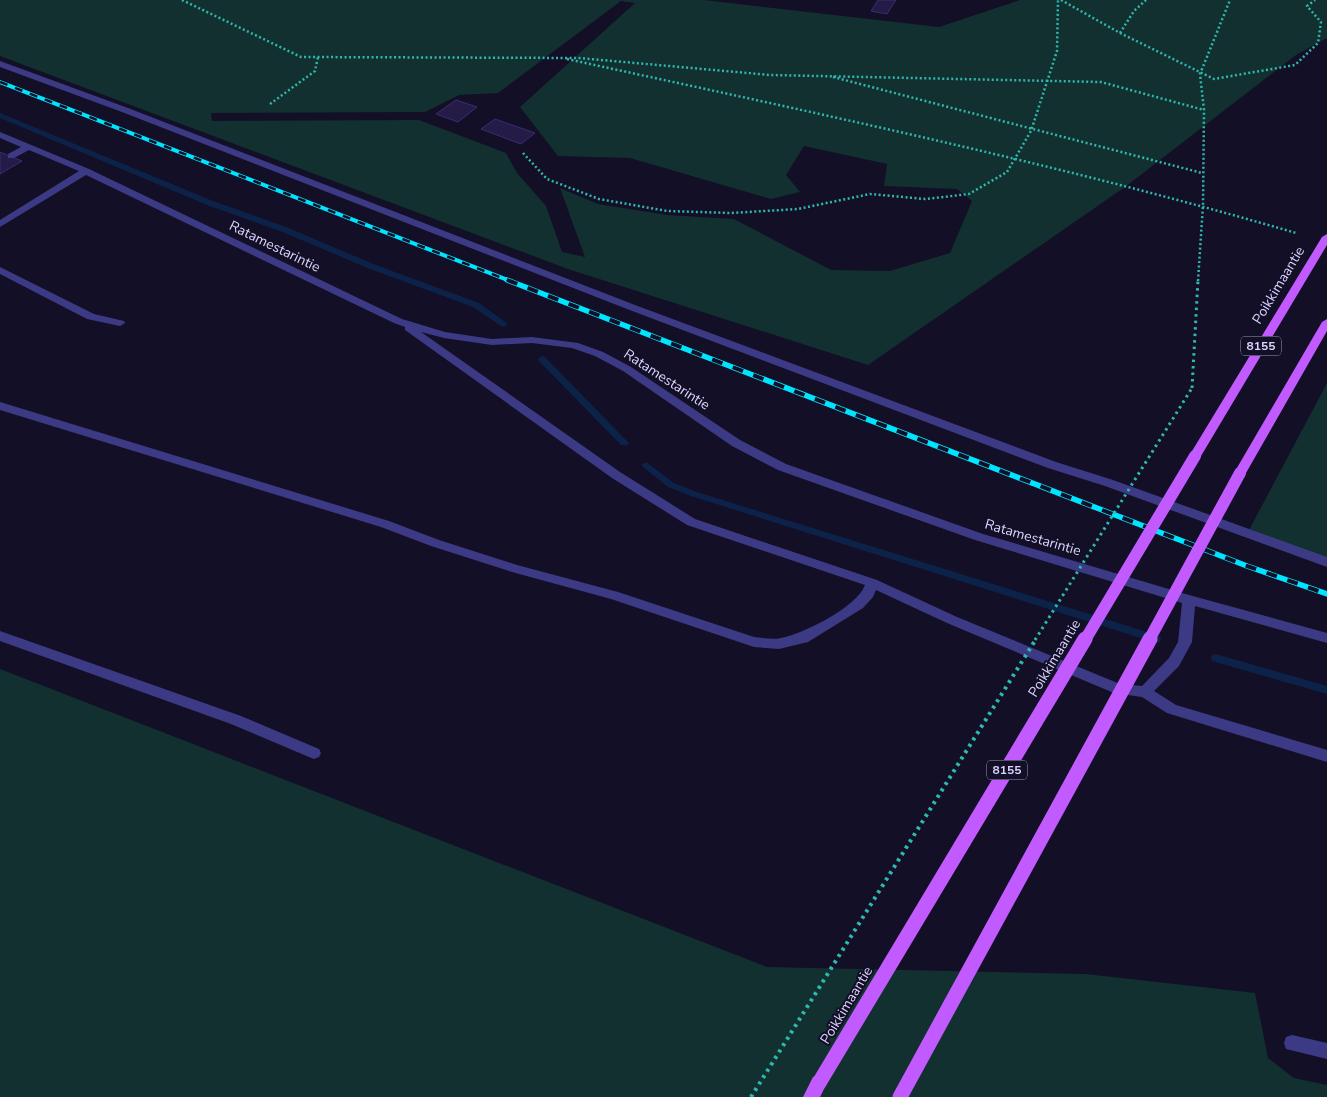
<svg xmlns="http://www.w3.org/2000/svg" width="1327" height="1097" viewBox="0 0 1327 1097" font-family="'Nunito Sans',sans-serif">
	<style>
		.green { fill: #12302f; fill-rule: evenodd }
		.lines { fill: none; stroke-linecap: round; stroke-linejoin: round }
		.stream { fill: #0c2248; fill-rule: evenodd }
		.building { fill: #241b47; stroke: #3b2d73 }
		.path-far2 { stroke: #2fb8b0; stroke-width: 2.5; stroke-dasharray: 2 2.5; stroke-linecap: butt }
		.path-far1 { stroke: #2fb8b0; stroke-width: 3; stroke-dasharray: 2.5 4; stroke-linecap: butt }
		.path { stroke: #2fb8b0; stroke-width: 4; stroke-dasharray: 3 4.5; stroke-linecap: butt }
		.service { fill: #3d3a85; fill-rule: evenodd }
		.primary { fill: #c25bff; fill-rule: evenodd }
		.rail-far1-casing { stroke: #00e5ff; stroke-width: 4 }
		.rail-casing { stroke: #00e5ff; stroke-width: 5.5 }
		.rail-far1 { stroke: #130f26; stroke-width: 2.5; stroke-dasharray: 8; stroke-linecap: butt }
		.rail { stroke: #130f26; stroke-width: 4; stroke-dasharray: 11; stroke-linecap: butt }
		.path-bridge-far1 { stroke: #2fb8b0; stroke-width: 3; stroke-dasharray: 2.5 4; stroke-linecap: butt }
		.path-bridge { stroke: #2fb8b0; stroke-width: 4; stroke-dasharray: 3 4.5; stroke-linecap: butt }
		.primary-bridge-far1 { stroke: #c25bff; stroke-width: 12 }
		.primary-bridge { stroke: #c25bff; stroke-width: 15 }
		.labels { text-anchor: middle; stroke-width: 4; stroke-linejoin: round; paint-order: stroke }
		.shield { fill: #130f26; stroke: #9e99be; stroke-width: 1 }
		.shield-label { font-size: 12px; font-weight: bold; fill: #d9d4ff }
		.street-label { font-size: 14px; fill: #d9d4ff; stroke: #130f26 }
	</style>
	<rect width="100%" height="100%" fill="#130f26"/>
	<path class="green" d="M0 0H704L939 27 1020 0H1327V38L1296 55 1125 187 868 365 568 269 0 56ZM621 1 635 3 520 107 558 156 630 158 771 199 800 192 786 175 804 146 887 164 884 186 957 189 972 201 950 253 890 271 831 270 734 219 667 215 598 204 560 188 585 257 562 252 546 206 517 173 506 153 419 120 212 121 211 113 425 112 459 95 498 93Z
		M1327 383V558L1249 530Z
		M0 669 767 967 1086 974 1255 993 1268 1058 1294 1078 1327 1085V1097H0Z"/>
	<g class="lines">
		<path class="stream" d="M0 113 213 201 286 227 376 265 479 303 508 324 504 327 501 326 473 307 370 269 280 231 207 205 0 118Z
			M542 356 545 357 627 441 629 443 627 445H621L539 361 538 359Z
			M646 462 674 483 697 492 1160 636 1161 639 1160 642 1156 643 691 496 668 487 643 467 641 465Z
			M1216 654 1327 686V694L1212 661 1211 658 1212 655Z"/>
	</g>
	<path class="building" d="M878 0H896L887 14 871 11Z
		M456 100 477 107 458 122 436 114Z
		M495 119 535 133 521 144 481 129Z
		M0 152 22 161 0 174Z"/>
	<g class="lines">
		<path class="path-far2" d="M182 0 301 57 579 58 770 75 1101 82 1204 110
			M1061 0 1120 33 1214 79 1295 65 1318 43 1321 22 1307 6 1315 0
			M1120 33 1134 11 1146 0
			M567 59C811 112 1056 163 1296 233
			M833 77 1202 173
			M270 104 315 71 318 57
			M523 153 547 179 599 199 667 211 731 213 798 209 870 194 925 199 969 194 1007 172 1031 131 1057 51 1058 0
			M1198 281 1203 205 1204 110 1200 74 1230 0"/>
		<path class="path-far1" d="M1192 388 1198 280"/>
		<path class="path" d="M751 1097 771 1065"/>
		<path class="service" d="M0 61 128 108 635 305 1056 462 1113 480 1327 557V567L1105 486 1048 468 627 309 122 112 0 67Z
			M0 132 89 169 402 319 445 332 492 339 532 337 578 343 603 352 631 367 740 440 786 464 983 534 1189 595 1327 633V643L1195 606 1192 642 1179 666 1154 691 1176 705 1327 750V762L1167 713 1142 697 1114 693 947 623 876 590 873 597 863 608 808 642 779 649 754 647 611 599 512 572 431 546 381 527 0 410V402L389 521 439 540 517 565 618 592 754 637C763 638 773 640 781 638 803 634 857 607 865 585L687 525 612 478 405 330V327L394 323 86 175 0 227V220L79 171 29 150 14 158H8V154L21 147 0 138ZM421 332 444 338 492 345 532 343 572 348 595 356 623 371 732 446 778 470 975 540 1182 603 1178 642 1169 658 1142 686 1120 684 957 617 877 580 695 519 620 472Z
			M0 267 94 314 124 321 125 323 120 326 87 319 0 274Z
			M0 631 241 716 319 749 321 753 319 757 314 759 309 757 231 724 0 641Z
			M1292 1035 1327 1043V1059L1286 1049 1284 1043 1286 1037Z"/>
		<path class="primary" d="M1327 234V245L1201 456 1199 459H1191L1189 456 1322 237Z
			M1327 319V331L1246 473 1244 476H1236L1234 473 1322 322Z
			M819 1075 825 1077 827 1083 820 1097H803L813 1077Z"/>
		<g class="rail-far1-casing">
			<path id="rail-far1" d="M0 82 510 281"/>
		</g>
		<g class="rail-casing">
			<path id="rail" d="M507 280 1247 566 1327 594"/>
		</g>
		<use href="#rail-far1" class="rail-far1"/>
		<use href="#rail" class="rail"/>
		<path class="path-bridge-far1" d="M1035 640 1192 388"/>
		<path class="path-bridge" d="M771 1065 1036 639"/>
		<path class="primary-bridge-far1" d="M1085 640 1195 456
			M1149 640 1240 473"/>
		<path class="primary-bridge" d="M819 1083 1085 639
			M900 1097 1150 639"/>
	</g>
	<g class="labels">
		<g class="shield">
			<rect x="1241" y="336.5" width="40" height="19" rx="4"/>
			<rect x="987" y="760.5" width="40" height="19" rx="4"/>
		</g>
		<g class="shield-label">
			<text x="1261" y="350">8155</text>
			<text x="1007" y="774">8155</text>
		</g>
		<g class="street-label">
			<text transform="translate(275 246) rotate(26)" y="5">Ratamestarintie</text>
			<text transform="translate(1278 285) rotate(-59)" y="5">Poikkimaantie</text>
			<text transform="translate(667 379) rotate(33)" y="5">Ratamestarintie</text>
			<text transform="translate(1033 537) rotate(16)" y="5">Ratamestarintie</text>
			<text transform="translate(1054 658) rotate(-59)" y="5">Poikkimaantie</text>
			<text transform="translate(846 1005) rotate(-59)" y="5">Poikkimaantie</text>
		</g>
	</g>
</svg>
